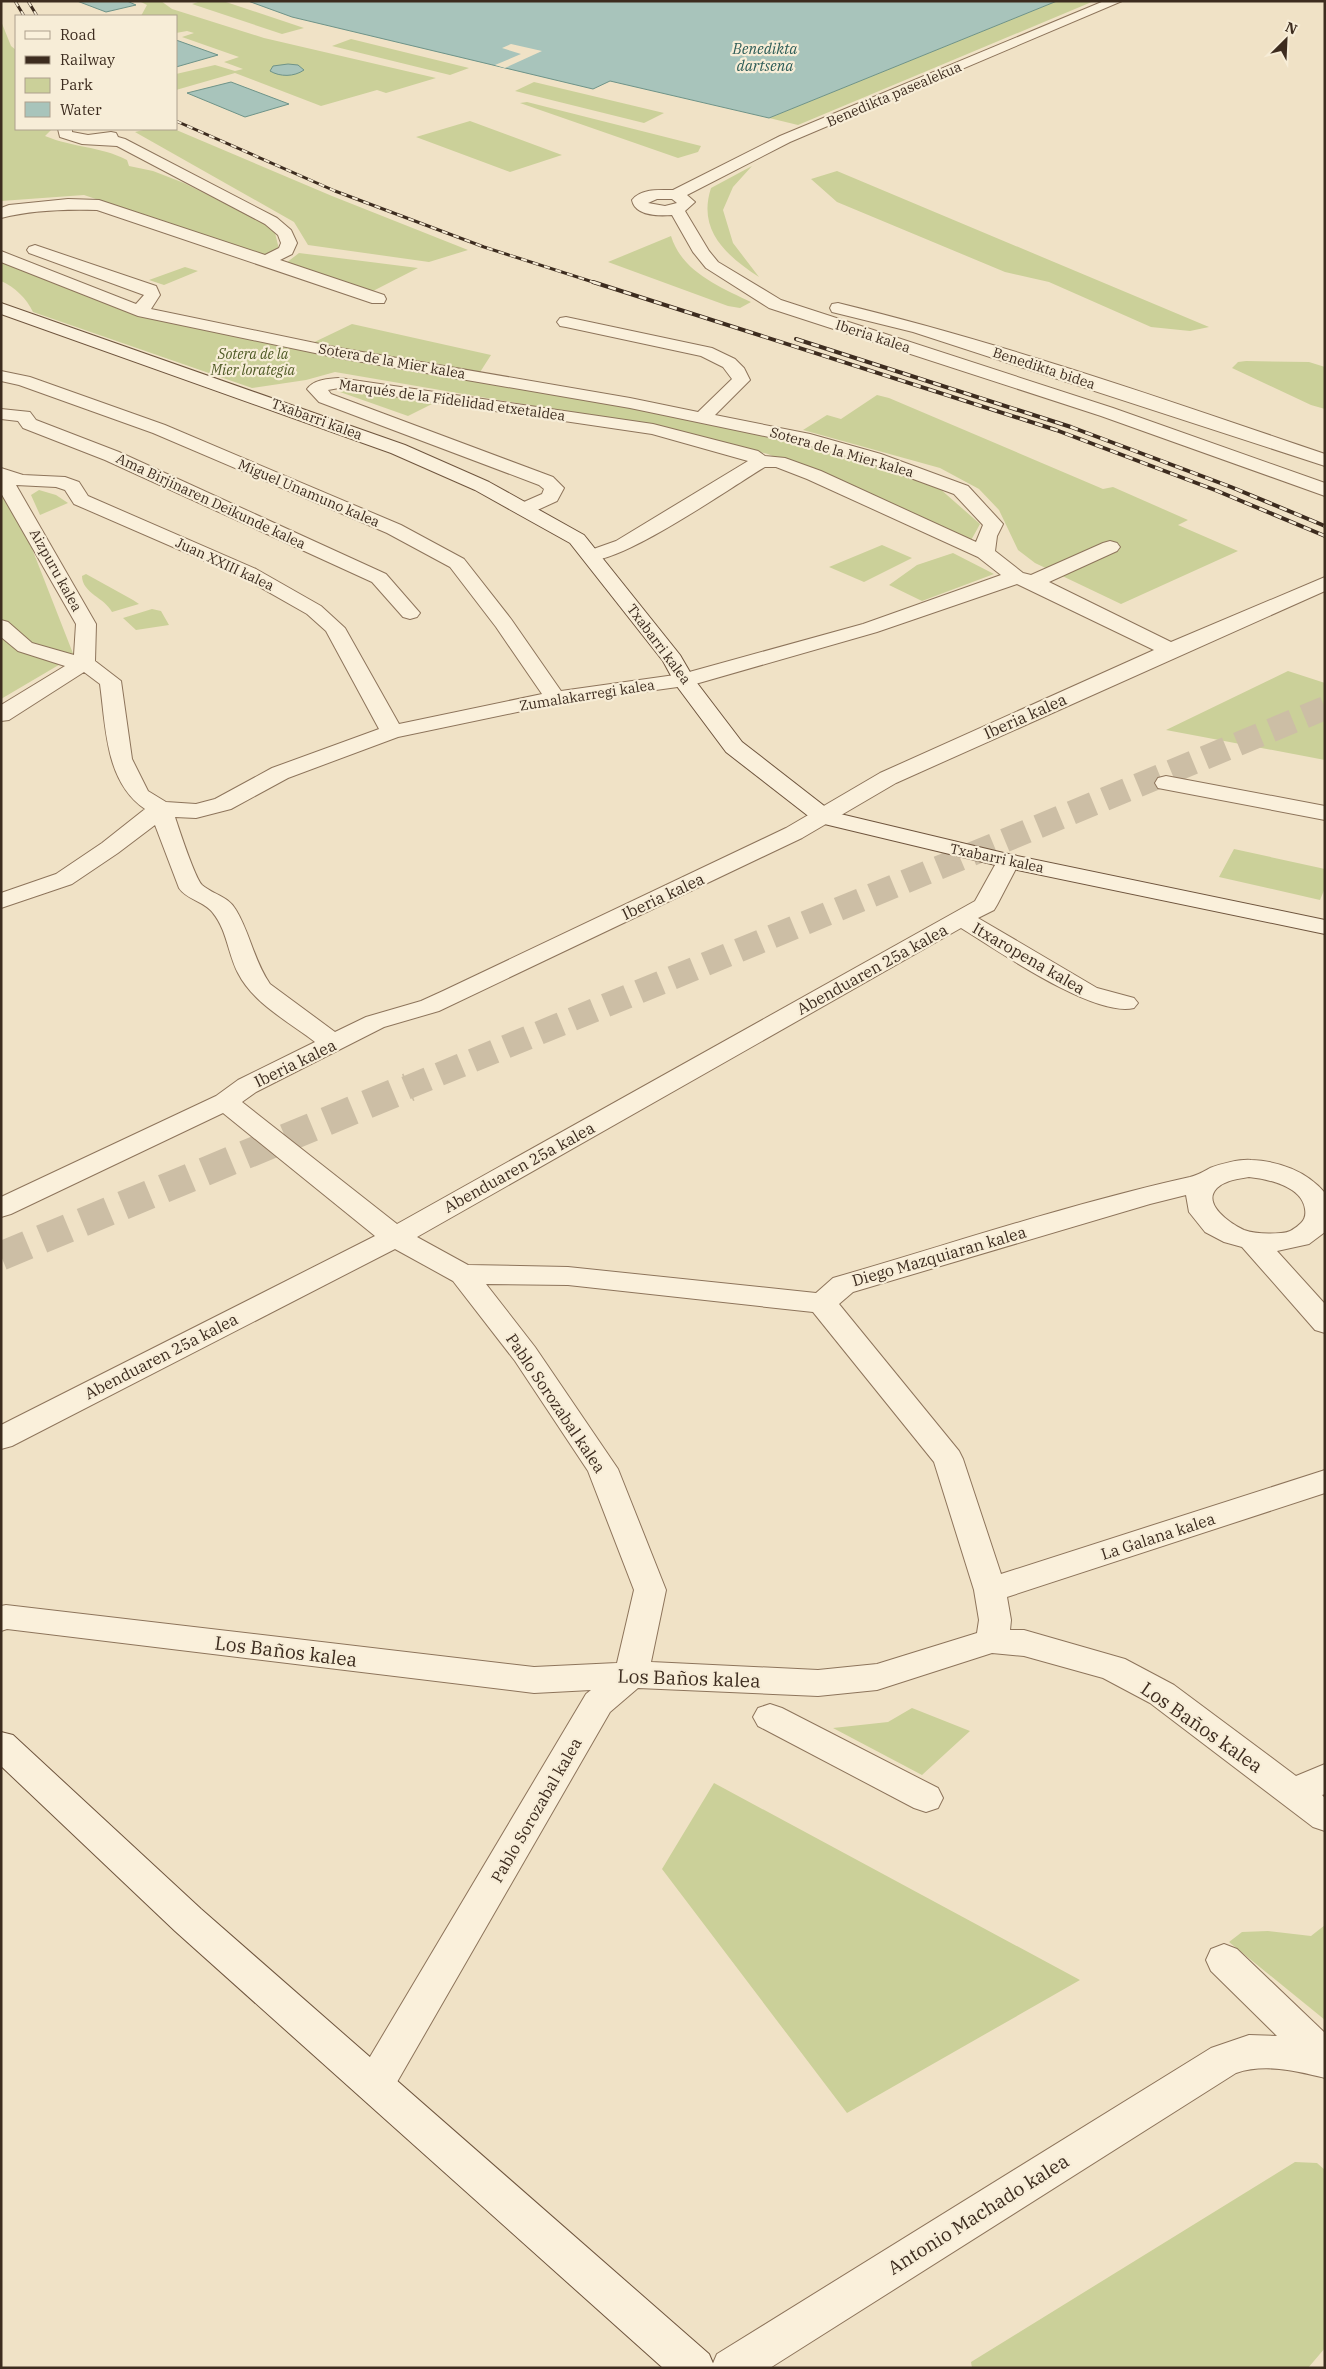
<svg xmlns="http://www.w3.org/2000/svg" width="1326" height="2369" viewBox="0 0 1326 2369" font-family="'IBM Plex Serif',serif">
	<style>
		.green { fill: #cbd099 }
		.water { fill: #a8c4bb; stroke: #6e9388 }
		.pier { fill: #f0e2c6 }
		.lines { fill: none; stroke-linecap: round; stroke-linejoin: round }
		.secondary-tunnel-far1 { stroke: #ccbea5; stroke-width: 24; stroke-dasharray: 24 12; stroke-linecap: butt }
		.secondary-tunnel { stroke: #ccbea5; stroke-width: 29; stroke-dasharray: 29 15; stroke-linecap: butt }
		.street-casing { stroke: #8d745b; stroke-width: 2 }
		.secondary-casing { stroke: #6f553e; stroke-width: 2 }
		.street { fill: #faf0db; fill-rule: evenodd }
		.secondary { fill: #faf0db; fill-rule: evenodd }
		.rail-far1-casing { stroke: #3d2c1f; stroke-width: 3 }
		.rail-casing { stroke: #3d2c1f; stroke-width: 4 }
		.rail-far1 { stroke: #f7edd7; stroke-width: 2; stroke-dasharray: 6; stroke-linecap: butt }
		.rail { stroke: #f7edd7; stroke-width: 2.5; stroke-dasharray: 8; stroke-linecap: butt }
		.labels { text-anchor: middle; stroke-width: 4.5; stroke-linejoin: round; paint-order: stroke }
		.far-street-label { font-size: 14px; fill: #3d2c1f; stroke: #f7edd7 }
		.far-park-label { font-size: 14px; font-style: italic; fill: #4f5a25; stroke: #f7edd7 }
		.far-water-label { font-size: 15px; font-style: italic; fill: #2e5d58; stroke: #f7edd7 }
		.street-label { font-size: 16px; fill: #3d2c1f; stroke: #f7edd7 }
		.near-street-label { font-size: 19px; fill: #3d2c1f; stroke: #f7edd7 }
	</style>
	<rect width="100%" height="100%" fill="#f0e2c6"/>
	<path class="green" d="M139 1H161L172 9 264 38 436 78 386 93 377 90 321 106 235 73 176 90V74L215 65 235 71 243 69 224 62 239 57 182 37 194 33 187 31 176 33V16H138H141L147 5Z
		M201 1H223L304 28 282 34 192 4Z
		M1057 1H1094L798 125 769 118Z
		M1 21 11 46 16 50V129H52L45 136C74 148 100 146 127 160L129 166 153 171 184 183 264 223 275 233 279 249 269 256 261 255 84 195 1 201Z
		M351 39 469 68 450 75 332 46Z
		M534 82 664 113 644 123 515 91Z
		M527 102 701 146 698 152 678 158 520 103Z
		M470 121 562 155 510 172 416 137Z
		M147 129H174L332 196 468 250 429 262 308 245 294 222 135 132Z
		M752 166 733 187 723 210 733 243 759 277C727 256 697 231 711 188Z
		M837 171 1209 327 1190 331 1151 327 1049 282 1005 272 837 202 811 179Z
		M671 236C682 272 720 287 751 302L740 308 728 306 608 262Z
		M299 253 418 268 373 291 286 263Z
		M1 259 109 304 302 348 352 324 491 355 475 380 673 415 799 442 892 469 939 488 980 524 969 544 768 454 639 424 335 372 306 380 252 388 33 312C27 299 15 287 1 281Z
		M185 267 198 271 164 285 149 280Z
		M1246 361 1309 362 1325 367V409L1311 405 1232 368 1238 362Z
		M350 389 432 404 408 416 340 392Z
		M877 395 889 398 1103 489 1113 487 1188 520 1178 525 1238 551 1121 604 1035 563 1018 550 999 510 979 489 940 468 803 430 827 415 841 419Z
		M1 476 6 482 74 656 1 699Z
		M39 490 56 495 68 503 40 515 31 495Z
		M882 545 912 558 864 582 829 567Z
		M953 553 994 574 922 601 889 585 917 565Z
		M86 574 133 600 139 604 112 612C105 598 82 593 82 576Z
		M152 609 161 611 169 625 136 630 123 618Z
		M1288 671 1325 683V760L1166 730Z
		M1234 849 1325 869V888L1320 900 1219 877Z
		M912 1708 970 1731 922 1775 833 1728 888 1722Z
		M714 1783 1080 1980 847 2113 662 1869Z
		M1325 1925V2020L1229 1942 1242 1932 1268 1931 1311 1936Z
		M1295 2162 1317 2163 1325 2170V2348L1308 2368H972L971 2362Z"/>
	<path class="water" d="M77 1H127L136 5 106 12Z
		M248 1H1057L769 118 610 81 593 89 292 17Z
		M176 40 218 55 176 67Z
		M288 64 298 65 304 70C294 77 280 77 270 71L273 66Z
		M231 82 289 104 245 117 187 93Z"/>
	<path class="pier" d="M511 44 542 51 505 68 495 65 521 54 502 48Z"/>
	<g class="lines">
		<path class="secondary-tunnel-far1" d="M406 1088 1325 708"/>
		<path class="secondary-tunnel" d="M1 1256 409 1087"/>
		<g class="street-casing">
			<path id="street" d="M1104 1H1122L790 142 687 195 695 202 685 211 709 251 718 262 781 300 1113 408 1325 483V496L1101 416 769 308 706 268 693 252 672 215C659 216 635 216 632 200 641 188 660 190 673 190L780 136ZM657 199H672L677 203 665 206 648 203Z
				M58 129H72V132L88 135 111 132 116 133 118 137 125 139 277 218 291 230 297 243 292 254 280 260 384 295 386 299 384 303H372L97 210C65 209 32 210 1 218V208L9 205 68 199 99 200 265 255 279 248 281 243 278 235 265 224 117 146 82 144 60 137Z
				M35 245 156 286 160 295 151 309 339 348 630 398 698 412 732 379 723 367 701 356 566 327 560 326 557 322 560 318 566 317 712 348 735 359 744 368 750 380 715 415 810 434 881 454 968 486 1003 524 997 536 995 551 1023 573 1031 575 1103 543 1110 541 1117 543 1120 547 1117 551 1049 582 1171 642 1325 577V591L896 783 802 838 439 1011 384 1027 256 1092 242 1102 397 1224 975 901 1000 856 1008 854 1016 856 1020 861 997 905 994 910 978 918 1097 988 1134 998 1138 1003 1134 1008C1094 1018 997 950 961 928L417 1237 468 1265 568 1267 816 1293 833 1278C951 1244 1069 1204 1190 1177 1198 1175 1203 1172 1210 1168 1220 1164 1240 1159 1251 1160 1278 1161 1307 1171 1325 1193V1232L1309 1244 1277 1251 1325 1304V1333L1315 1330 1242 1247 1224 1242 1205 1232 1189 1212 1186 1195 1150 1204 853 1292 839 1304 959 1451 963 1459 1001 1574 1325 1470V1493L1007 1597 1011 1620 1010 1630H1024L1125 1659 1174 1685 1296 1776 1325 1764V1794L1322 1795 1325 1798V1831L1313 1827 1150 1703 1103 1678 1024 1656 992 1653 877 1690 818 1696 638 1688 610 1712 389 2096 375 2101 361 2096 356 2084 361 2072 586 1694 591 1690 534 1693 7 1629 1 1631V1606L6 1605 534 1667 617 1663 634 1590 588 1471 515 1361 453 1281 395 1249 12 1446 1 1449V1425L375 1236 223 1113 11 1214 1 1217V1197L216 1096 238 1080 315 1042C289 1022 253 1003 238 973 228 954 227 930 213 913 204 901 187 900 179 888L155 825 118 853 72 884 1 908V893L56 874 102 843 145 809C105 782 106 727 100 684L84 672 9 720 1 721V705L65 666 18 651 1 637V620L8 622 32 643 74 655 76 624 1 493V468L23 475 65 477 79 482 88 496 256 569 321 606 345 628 399 724 542 694 496 627 450 567 387 533 153 433 19 385 1 381V371L30 377 165 425 401 525 464 559 511 619 561 691 682 674 863 624 1001 575 978 557 807 479 776 467H765C733 486 616 568 585 560L582 556 585 552 616 541 748 461 652 434 339 388 328 390 331 394 553 477 564 488 557 501 531 513 524 515 517 513 514 509 517 505 542 494 544 489 539 485 319 402 307 389C314 379 328 379 339 378L653 424 758 451 765 456 785 458 821 471 976 542 983 525 954 494 867 462 807 445 630 408 339 358 138 316 1 262V251L136 304 144 295 29 253 27 250 29 247ZM16 485 56 487 65 490 74 504 242 577 307 614 326 631 379 729 272 768 215 799 196 804 166 802 148 791 132 759 121 681 95 661 96 624ZM1017 584 1154 650 880 773 786 828 443 991 421 1001 366 1017 335 1032 270 984C254 961 250 933 236 910 228 896 214 895 202 885 195 878 179 829 175 817L196 818 231 809 288 778 398 737 555 704 692 685 877 632ZM1249 1177C1267 1179 1302 1186 1305 1209 1306 1215 1305 1219 1301 1223 1296 1228 1289 1233 1281 1233 1269 1234 1255 1234 1244 1230 1231 1224 1201 1204 1217 1188 1226 1180 1238 1179 1249 1177ZM486 1284 568 1285 813 1312 934 1462 974 1590 979 1620 977 1633 877 1664 818 1670 651 1662 666 1590 618 1469 535 1347Z
				M838 303C1003 343 1164 399 1325 454V466L913 332 832 312 830 308 832 304Z
				M1 409 30 412 36 420 119 452 386 574 420 613 417 617 410 619 403 617 372 582 105 460 23 428 18 421 1 419Z
				M1166 776 1325 806V820L1158 788 1155 783 1158 778Z
				M770 1704 782 1708 938 1788 943 1798 938 1808 926 1812 914 1808 758 1726 753 1717 758 1708Z
				M1224 1944 1237 1949 1325 2033V2078C1296 2071 1265 2063 1236 2073L770 2368H711L717 2354 1211 2048 1249 2035 1277 2036 1211 1971 1206 1960 1211 1949Z"/>
		</g>
		<g class="secondary-casing">
			<path id="secondary" d="M1 303 405 445 489 482 584 535 680 655 694 679 742 742 832 812 1008 854 1325 920V934L1008 868 816 822 726 752 676 685 663 661 570 543 475 490 391 453 1 314Z
				M1 1732 13 1735 201 1909 709 2354 715 2368H663L175 1931 1 1766Z"/>
		</g>
		<use href="#street" class="street"/>
		<use href="#secondary" class="secondary"/>
		<g class="rail-far1-casing">
			<path id="rail-far1" d="M15 1 24 16
				M28 1 37 16
				M176 121 335 191 484 247 596 283"/>
		</g>
		<g class="rail-casing">
			<path id="rail" d="M593 282 1056 430 1215 490 1325 536
				M796 339 1071 427 1231 487 1325 526"/>
		</g>
		<use href="#rail-far1" class="rail-far1"/>
		<use href="#rail" class="rail"/>
	</g>
	<g class="labels">
		<g class="far-street-label">
			<text transform="translate(894 94) rotate(-23)" y="5">Benedikta pasealekua</text>
			<text transform="translate(873 336) rotate(18)" y="5">Iberia kalea</text>
			<text transform="translate(392 361) rotate(10)" y="5">Sotera de la Mier kalea</text>
			<text transform="translate(1044 368) rotate(18)" y="5">Benedikta bidea</text>
			<text transform="translate(452 400) rotate(8)" y="5">Marqués de la Fidelidad etxetaldea</text>
			<text transform="translate(317 419) rotate(20)" y="5">Txabarri kalea</text>
			<text transform="translate(842 452) rotate(16)" y="5">Sotera de la Mier kalea</text>
			<text transform="translate(309 493) rotate(23)" y="5">Miguel Unamuno kalea</text>
			<text transform="translate(211 501) rotate(25)" y="5">Ama Birjinaren Deikunde kalea</text>
			<text transform="translate(225 564) rotate(25)" y="5">Juan XXIII kalea</text>
			<text transform="translate(56 570) rotate(61)" y="5">Aizpuru kalea</text>
			<text transform="translate(659 644) rotate(53)" y="5">Txabarri kalea</text>
			<text transform="translate(587 695) rotate(-9)" y="5">Zumalakarregi kalea</text>
			<text transform="translate(997 858) rotate(12)" y="5">Txabarri kalea</text>
		</g>
		<g class="far-park-label">
			<text x="253" y="359">Sotera de la<tspan x="253" dy="16">Mier lorategia</tspan></text>
		</g>
		<g class="far-water-label">
			<text x="765" y="54">Benedikta<tspan x="765" dy="17">dartsena</tspan></text>
		</g>
		<g class="street-label">
			<text transform="translate(1025 716) rotate(-24)" y="6">Iberia kalea</text>
			<text transform="translate(663 896) rotate(-25)" y="6">Iberia kalea</text>
			<text transform="translate(1029 958) rotate(30)" y="6">Itxaropena kalea</text>
			<text transform="translate(872 969) rotate(-29)" y="6">Abenduaren 25a kalea</text>
			<text transform="translate(295 1063) rotate(-26)" y="6">Iberia kalea</text>
			<text transform="translate(519 1167) rotate(-29)" y="6">Abenduaren 25a kalea</text>
			<text transform="translate(939 1256) rotate(-16)" y="6">Diego Mazquiaran kalea</text>
			<text transform="translate(161 1356) rotate(-27)" y="6">Abenduaren 25a kalea</text>
			<text transform="translate(556 1403) rotate(56)" y="6">Pablo Sorozabal kalea</text>
			<text transform="translate(1158 1536) rotate(-18)" y="6">La Galana kalea</text>
			<text transform="translate(536 1810) rotate(-60)" y="6">Pablo Sorozabal kalea</text>
		</g>
		<g class="near-street-label">
			<text transform="translate(286 1651) rotate(7)" y="7">Los Baños kalea</text>
			<text transform="translate(689 1678) rotate(2)" y="7">Los Baños kalea</text>
			<text transform="translate(1202 1727) rotate(35)" y="7">Los Baños kalea</text>
			<text transform="translate(978 2214) rotate(-32)" y="7">Antonio Machado kalea</text>
		</g>
	</g>
	<rect width="1326" height="2369" fill="none" stroke="#3d2c1f" stroke-width="5"/>
	<rect x="15" y="15" width="162" height="115" fill="#f7edd7" stroke="#ada08d"/>
	<rect x="25" y="31" width="25" height="8" fill="#faf0db" stroke="#ada08d"/>
	<text x="60" y="40" font-size="15" fill="#3d2c1f">Road</text>
	<rect x="25" y="56" width="25" height="8" fill="#3d2c1f" stroke="#ada08d"/>
	<text x="60" y="65" font-size="15" fill="#3d2c1f">Railway</text>
	<rect x="25" y="78" width="25" height="15" fill="#cbd099" stroke="#ada08d"/>
	<text x="60" y="90" font-size="15" fill="#3d2c1f">Park</text>
	<rect x="25" y="102" width="25" height="15" fill="#a8c4bb" stroke="#ada08d"/>
	<text x="60" y="115" font-size="15" fill="#3d2c1f">Water</text>
	<g transform="translate(1286 40) rotate(24)" stroke="#f7edd7" stroke-width="4" paint-order="stroke">
	<path d="M0-4L9 19L0 12L-9 19Z" fill="#3d2c1f"/>
	<text y="-8" font-size="14" font-weight="bold" text-anchor="middle" fill="#3d2c1f">N</text>
	</g>
</svg>
